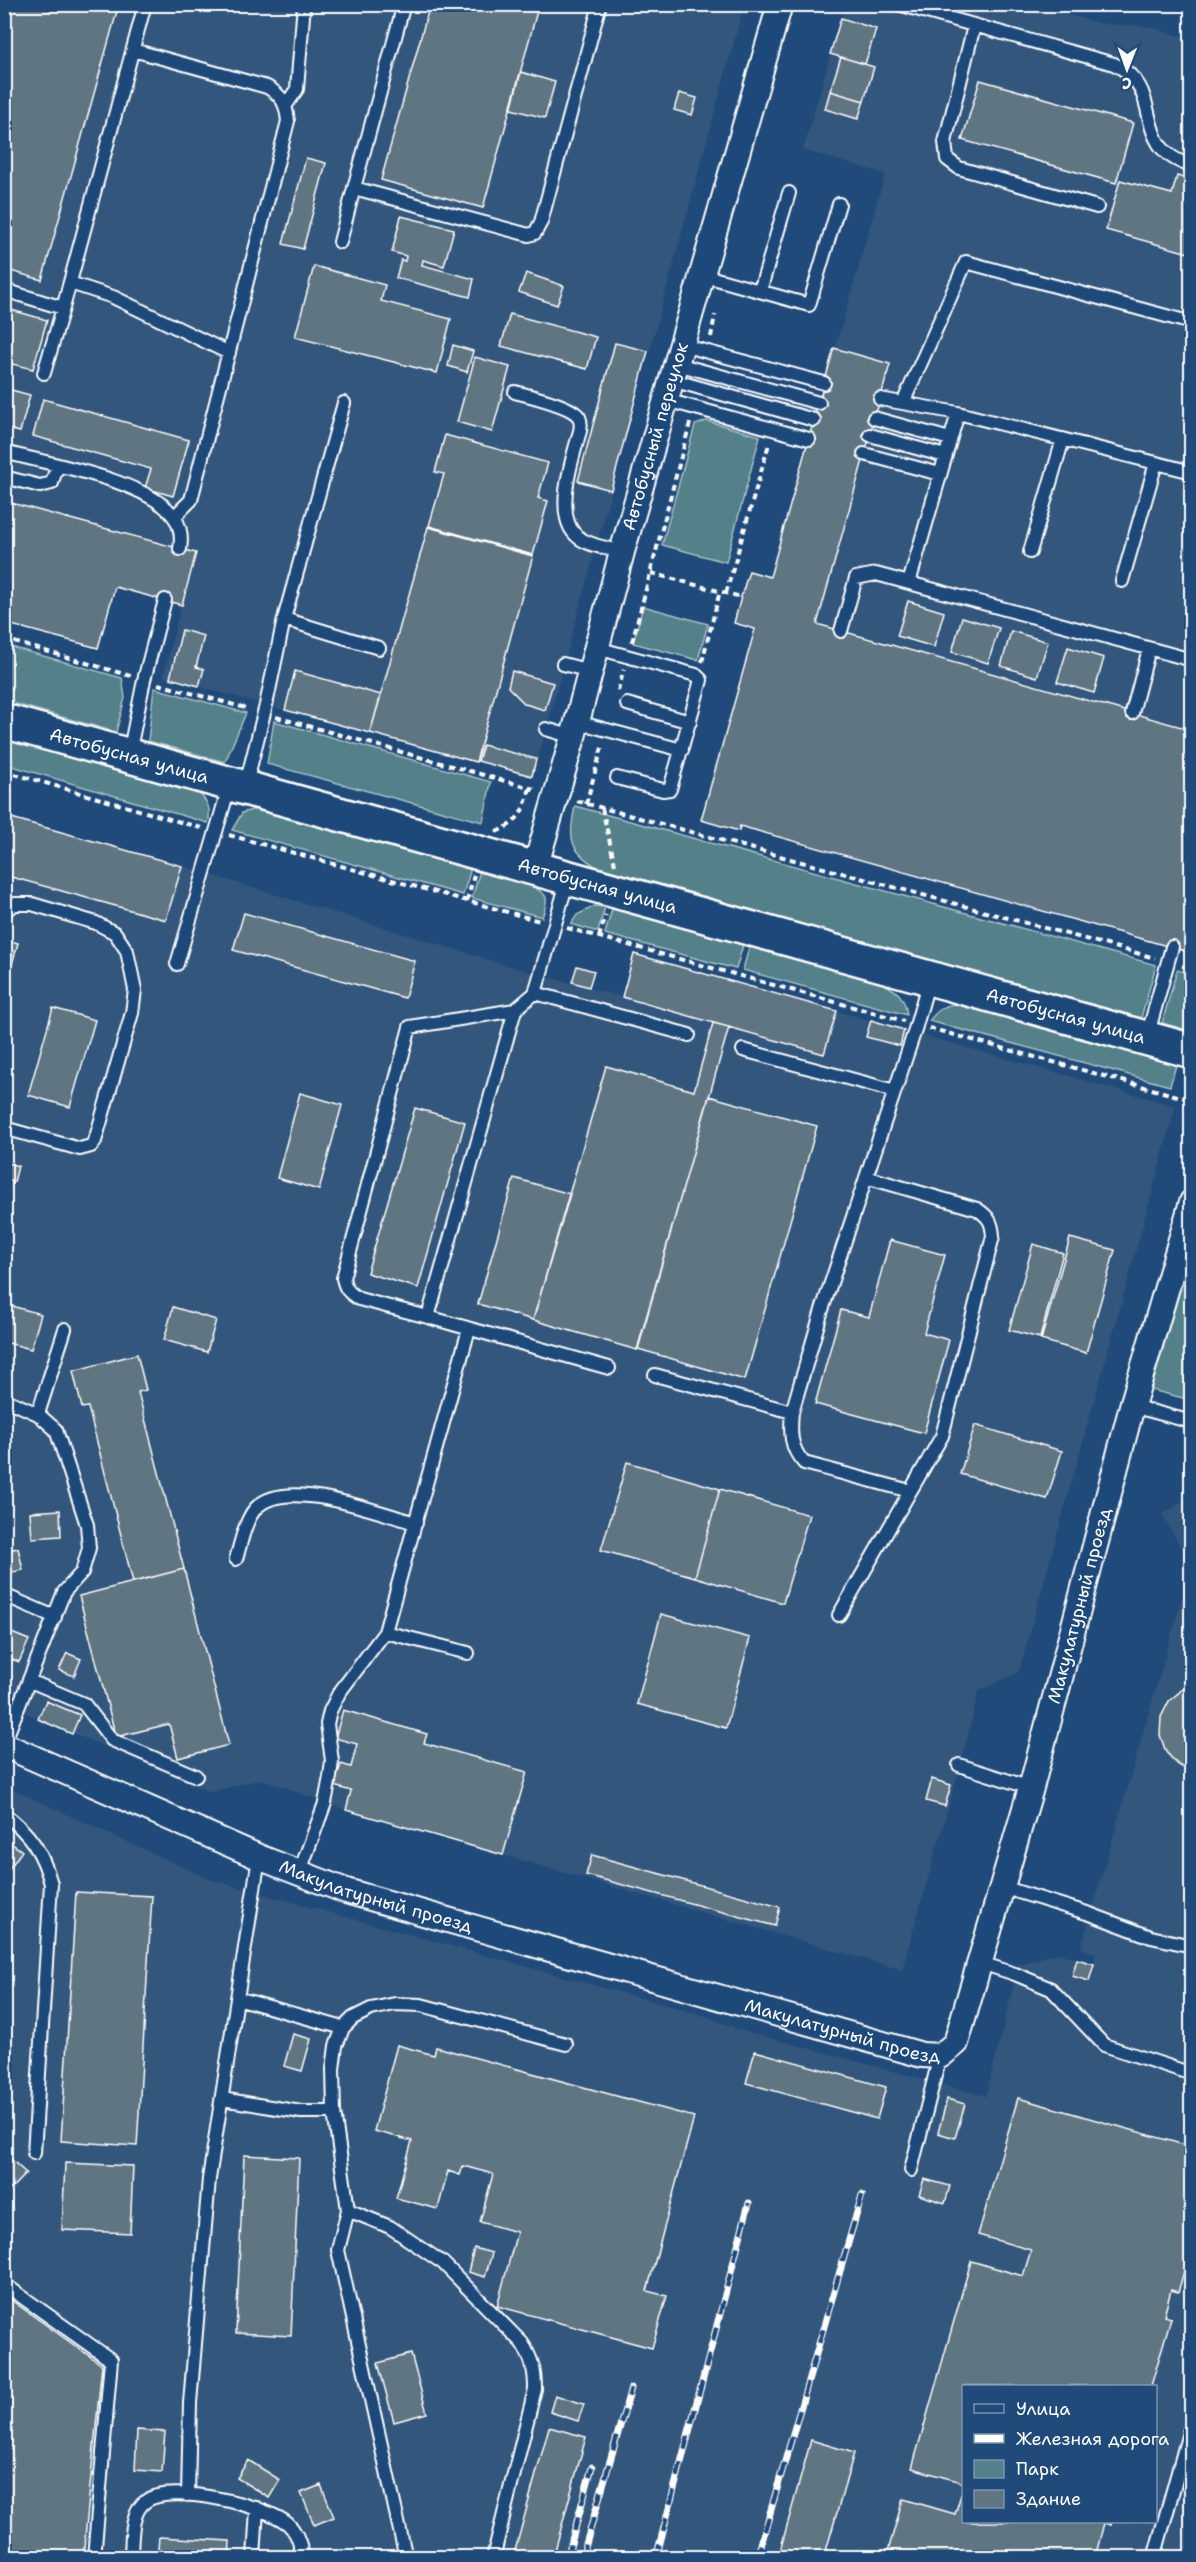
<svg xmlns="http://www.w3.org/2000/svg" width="1196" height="2562" viewBox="0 0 1196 2562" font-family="'Shantell Sans',sans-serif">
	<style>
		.built { fill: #33577c; fill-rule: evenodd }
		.green { fill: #538089; stroke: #a9c0c4; stroke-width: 1.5 }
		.building { fill: #617482; stroke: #fff; stroke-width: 1.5 }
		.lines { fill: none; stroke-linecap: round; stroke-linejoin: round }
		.lane-casing { stroke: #fff; stroke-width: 16 }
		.street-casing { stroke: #fff; stroke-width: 28 }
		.secondary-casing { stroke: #fff; stroke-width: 38 }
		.path { stroke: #fff; stroke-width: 4; stroke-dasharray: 6 4.5; stroke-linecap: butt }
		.lane { stroke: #1f4a7a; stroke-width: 12 }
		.street { stroke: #1f4a7a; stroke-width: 24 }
		.secondary { stroke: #1f4a7a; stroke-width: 33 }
		.rail-casing { stroke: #fff; stroke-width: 7 }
		.rail { stroke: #1f4a7a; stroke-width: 4.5; stroke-dasharray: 14; stroke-linecap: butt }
		.labels { text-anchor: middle; stroke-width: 6; stroke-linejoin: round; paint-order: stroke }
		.street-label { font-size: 18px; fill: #fff; stroke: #1f4a7a }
	</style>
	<rect width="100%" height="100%" fill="#1f4a7a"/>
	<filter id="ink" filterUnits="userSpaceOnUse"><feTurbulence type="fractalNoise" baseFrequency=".0167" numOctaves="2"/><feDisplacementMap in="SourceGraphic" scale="12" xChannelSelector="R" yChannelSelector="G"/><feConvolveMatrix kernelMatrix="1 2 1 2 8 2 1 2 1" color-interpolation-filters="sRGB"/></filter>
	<g filter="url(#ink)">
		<path class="built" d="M4 5H744L533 778 163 677 181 605 115 587 98 648 5 623Z
			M845 5H1032L1103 24 1146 26 1191 39V953L741 826 739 831 701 820 755 629 734 623 749 571 770 576 885 174 803 150Z
			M4 817 182 866 526 971 622 997 634 954 1176 1106 1019 1672 979 1691 958 1774 902 1970 346 1810 262 1779 210 1792 5 1704Z
			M1191 1495V1564L1162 1515Z
			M1191 1567V2557L5 2558V1786L209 1879 706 2016 740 2030 986 2096 1019 1964 1058 1953 1094 1964 1096 1954 1081 1948ZM964 2386H1156V2522H964Z"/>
		<path class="green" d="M707 421 760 436 726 562 662 545 695 425Z
			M643 606 708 624 698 660 633 643Z
			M4 645 122 678 125 698 116 732 5 701Z
			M154 688 246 713 225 762 148 741Z
			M274 721 491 782 483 822 267 764Z
			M5 739 200 794C209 804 211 810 208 823L5 764Z
			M575 806 1156 965 1141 1018 597 867C568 850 569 837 575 806Z
			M252 810H263L471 868 463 895 232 830 242 813Z
			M480 871C494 875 542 884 546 898 547 905 544 911 542 917L472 898Z
			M595 906 605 907 598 932 571 924 577 915Z
			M612 909 743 945 736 969 605 934Z
			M749 947 884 984C899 992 905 998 907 1015L743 970Z
			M1177 970 1191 974V1031L1162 1023Z
			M955 1004 1176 1065 1170 1086 929 1021C937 1011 942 1006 955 1004Z
			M1191 1250 1192 1400H1191L1151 1390Z"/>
		<path class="building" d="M4 4H119L42 280 4 269Z
			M430 4H539L483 208 381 180Z
			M841 18 876 29 865 64 830 54Z
			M841 57 874 67 864 101 830 91Z
			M521 72 555 82 545 118 511 109Z
			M980 80 1133 123 1116 183 962 140Z
			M830 91 864 101 858 119 825 109Z
			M679 93 697 98 692 115 674 110Z
			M306 158 326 163 303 249 283 244Z
			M1177 176 1192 180V254L1106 230 1120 180 1172 194Z
			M401 216 454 229 444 266 423 260 422 265 474 279 470 297 396 278 401 260 405 261 406 256 392 252Z
			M314 266 385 285 381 301 451 319 437 373 295 337Z
			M526 273 564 286 557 305 519 292Z
			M4 308 47 320 33 369 4 362Z
			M510 314 596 337 587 369 501 346Z
			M615 343 648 351 611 490 578 481Z
			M453 345 473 351 467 372 448 366Z
			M834 348 890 364 817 624 1192 730V953L740 826 739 831 701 820 755 629 734 623 741 597 749 571 770 577Z
			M475 357 510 367 492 432 457 422Z
			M4 388 30 395 20 432 4 428Z
			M43 399 189 440 173 496 145 488 151 469 33 436Z
			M445 435 548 463 538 498 548 501 533 555 429 526 444 474 435 472Z
			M4 501 196 553 182 605 115 587 98 648 4 623Z
			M428 527 533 556 476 762 370 733Z
			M908 601 944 612 934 647 897 636Z
			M962 617 999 628 988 663 952 652Z
			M182 630 204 636 196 667 204 669 199 686 170 678Z
			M1011 631 1048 642 1037 677 1001 666Z
			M1068 647 1104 658 1094 693 1057 682Z
			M295 671 381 695 370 733 285 710Z
			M512 671 553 683 545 710 525 704 508 687Z
			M483 745 536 759 532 776 478 761Z
			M8 817 182 866 166 920 4 875V823Z
			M244 913 415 961 405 998 233 950Z
			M4 939 18 943 9 975 4 973Z
			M634 954 837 1011 824 1054 622 997Z
			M577 966 594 971 589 987 572 982Z
			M53 1008 95 1020 70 1107 28 1095Z
			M871 1020 904 1030 900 1046 866 1037Z
			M713 1023 729 1027 637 1350 533 1320 606 1066 694 1091Z
			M300 1093 342 1105 319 1190 277 1178Z
			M709 1096 817 1126 745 1380 638 1349Z
			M415 1108 465 1122 418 1288 367 1273Z
			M4 1162 18 1166 14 1182 4 1179Z
			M514 1178 570 1194 533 1320 478 1304Z
			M1070 1238 1115 1250 1086 1353 1041 1340Z
			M890 1240 945 1255 924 1333 949 1340 924 1433 815 1404 841 1310 869 1317Z
			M1033 1244 1063 1253 1040 1338 1009 1330Z
			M4 1304 41 1314 31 1349 4 1342Z
			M173 1307 216 1320 207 1352 164 1340Z
			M137 1354 146 1390 138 1392 184 1569 133 1582 88 1407 82 1408 73 1371Z
			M975 1425 1062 1451 1047 1499 960 1474Z
			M627 1462 720 1489 695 1577 601 1550Z
			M720 1489 809 1515 783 1603 695 1577Z
			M60 1510 61 1536 32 1538 30 1512Z
			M18 1548 23 1570 8 1573 4 1551Z
			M184 1569 229 1745 178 1758 169 1724 116 1737 79 1596Z
			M661 1614 750 1638 726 1728 637 1704Z
			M4 1630 29 1640 19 1662 12 1659 4 1677Z
			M67 1653 81 1659 74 1676 59 1670Z
			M1192 1686V1772L1178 1765 1166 1752 1160 1735 1161 1717 1169 1701 1183 1689Z
			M46 1701 80 1715 72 1734 38 1719Z
			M343 1710 427 1734 424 1743 527 1772 503 1855 346 1810 351 1791 334 1786 341 1764 351 1767 357 1744 335 1738Z
			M932 1779 951 1785 945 1806 926 1801Z
			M4 1838 22 1851 4 1876Z
			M592 1855 780 1907 775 1926 586 1875Z
			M76 1892 152 1896 137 2146 61 2141Z
			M1077 1959 1094 1964 1089 1981 1072 1976Z
			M293 2034 311 2039 302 2071 284 2066Z
			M397 2045 434 2055 436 2047 694 2117 647 2291 667 2296 652 2348 497 2306 517 2232 480 2222 493 2174 463 2166 460 2175 448 2171 438 2209 396 2198 412 2141 374 2131Z
			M755 2051 886 2087 877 2119 746 2083Z
			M1018 2098 1192 2147V2245L1178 2292 1171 2290 1164 2316 1171 2318 1151 2386H964V2483L912 2468 971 2261 1023 2276 1031 2250 978 2235Z
			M947 2099 965 2104 955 2138 938 2133Z
			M4 2153 26 2173 4 2196Z
			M244 2155 299 2158 291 2336 236 2333Z
			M65 2163 133 2166 130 2233 62 2230Z
			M924 2179 950 2186 945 2203 919 2195Z
			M474 2248 492 2253 485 2277 468 2272Z
			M4 2295 102 2365 83 2558H4Z
			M411 2354 427 2413 394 2422 378 2363Z
			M555 2395 584 2404 578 2421 550 2412Z
			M549 2427 586 2437 553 2558H513Z
			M137 2430 165 2432 162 2472 135 2470Z
			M811 2440 854 2453 824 2558H778Z
			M248 2460 280 2480 269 2498 237 2478Z
			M321 2485 334 2517 314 2525 301 2493Z
			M964 2485V2522H1112L1111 2525 1104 2523 1096 2554 1102 2558H886L903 2499 955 2514Z
			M159 2537 230 2541 229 2558H157Z"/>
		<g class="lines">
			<g class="lane-casing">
				<path id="lane" d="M404 4 354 188 529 235 535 233 541 222 600 4
					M898 4 1114 64C1169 90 1127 147 1192 166
					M974 26 945 142 947 159 959 168 1097 207
					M133 50 267 87C283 96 286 104 288 121L191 500 174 517
					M286 105 297 89 304 4
					M340 242 354 188
					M702 275 809 305 839 204
					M70 283 113 297 229 353
					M4 290 63 308 145 4
					M760 291 789 193
					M682 345 824 383
					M677 364 819 403
					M44 373 63 308
					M672 380 814 420
					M515 392C529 396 571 405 579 417 581 421 581 426 580 431 573 457 552 517 578 537 589 546 608 548 622 552
					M880 399 958 413 1192 472
					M666 400 809 439
					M903 403 966 262 1192 323
					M874 418 950 439
					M870 435 945 456
					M4 452C48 464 149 480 175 518 181 528 182 538 180 549
					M864 454 940 474
					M4 477 40 486 52 483 57 466
					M1030 552 1063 439
					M1122 581 1156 463
					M909 583 958 413
					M284 619 379 648
					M841 631 856 578 876 574 1192 660
					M597 648 696 675 701 680 670 789 663 790 617 778
					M563 664 590 671
					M627 704 690 722
					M1132 713 1149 649
					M577 722 682 750
					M546 729 573 737
					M129 754 144 680 165 600
					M245 788 266 705 284 619 344 403
					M568 879 535 993 689 1035
					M4 911 15 904H32L96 923 115 933 127 951 135 990 132 1013 95 1141 91 1146 80 1149 4 1128
					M177 964 230 784
					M535 993 515 1010 428 1317 609 1368
					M1147 1037 1172 947
					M743 1050 895 1091
					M428 1317 359 1299C349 1293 345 1289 343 1278L410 1027 515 1010
					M655 1375 792 1412 822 1310 914 1033 929 980
					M4 1399 38 1414 56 1430 87 1525 89 1548 82 1572 64 1592 4 1743
					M1132 1406 1192 1422
					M792 1412C790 1432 790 1448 804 1463L910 1491
					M38 1414 65 1329
					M236 1559C241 1543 245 1520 256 1508 286 1476 378 1513 416 1523
					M4 1595 55 1617
					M839 1615 942 1436 993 1236C992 1222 989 1217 977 1209L866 1177
					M385 1632 468 1653
					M30 1681 84 1704 112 1740 196 1776
					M959 1765 1031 1788
					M4 1814C30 1833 43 1853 51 1884L34 2153
					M299 1874 325 1803 330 1777 332 1761 327 1724 330 1711 339 1693 385 1632 469 1329
					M1002 1887 1090 1914 1151 1937 1192 1946
					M981 1963 1015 1974 1051 1989 1104 2045 1192 2074
					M237 1998 343 2028
					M222 2099 301 2112H334
					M911 2170 940 2056
					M348 2210 390 2227 443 2263 522 2343C532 2359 535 2370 535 2389L493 2558
					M4 2284 111 2360 94 2558
					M188 2495 190 2403 209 2179 257 1870 261 1858
					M131 2558C132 2540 130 2512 146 2501 171 2483 266 2505 288 2524 298 2533 301 2545 302 2558
					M254 2558 257 2508
					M406 2558 338 2250 348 2210 334 2112 333 2069 336 2046 343 2028 353 2018 371 2009 395 2004 421 2005 566 2044
					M1154 2558 1192 2422"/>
			</g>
			<g class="street-casing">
				<g id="street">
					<path id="s1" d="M535 868 573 737 622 552 780 4"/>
					<path id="s2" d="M4 1745 261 1858 346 1891 922 2055 940 2056 956 2043 1031 1788 1132 1406 1192 1202"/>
				</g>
			</g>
			<g class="secondary-casing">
				<g id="secondary">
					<path id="s3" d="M4 721 1192 1051"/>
				</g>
			</g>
			<path class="path" d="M711 337 715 315
				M651 573 741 597
				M726 593 769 444
				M4 639 131 676
				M632 642 690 423
				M702 662 720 591
				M158 684 249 709
				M618 691 624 669
				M276 717 534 789
				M4 771 201 828
				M577 801 1155 958
				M586 804 603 744
				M602 808 615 865
				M496 832C520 822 523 811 530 788
				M229 835 540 921
				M467 901 474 875
				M567 928 904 1021
				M599 937 606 915
				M1182 966 1192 968
				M929 1028 1192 1100"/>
			<use href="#lane" class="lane"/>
			<use href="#street" class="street"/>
			<use href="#secondary" class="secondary"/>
			<g class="rail-casing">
				<path id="rail" d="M567 2558 592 2467
					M582 2558 631 2388
					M656 2558 749 2203
					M757 2558 862 2195"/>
			</g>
			<use href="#rail" class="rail"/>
		</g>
	</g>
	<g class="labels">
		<g class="street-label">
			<text dy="6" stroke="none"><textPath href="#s1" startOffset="448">Автобусный переулок</textPath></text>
			<text dy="6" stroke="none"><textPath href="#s3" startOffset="130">Автобусная улица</textPath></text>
			<text dy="6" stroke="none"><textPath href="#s3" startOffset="616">Автобусная улица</textPath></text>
			<text dy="6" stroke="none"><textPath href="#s3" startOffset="1102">Автобусная улица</textPath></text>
			<text dy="6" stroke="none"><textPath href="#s2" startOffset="1464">Макулатурный проезд</textPath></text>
			<text dy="6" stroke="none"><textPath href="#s2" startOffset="402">Макулатурный проезд</textPath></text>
			<text dy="6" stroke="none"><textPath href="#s2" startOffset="888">Макулатурный проезд</textPath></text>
		</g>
	</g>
	<rect width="1196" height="2562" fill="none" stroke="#1f4a7a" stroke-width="24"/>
	<rect x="12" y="12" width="1172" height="2538" fill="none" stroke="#fff" stroke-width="2" filter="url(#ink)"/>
	<rect x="962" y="2385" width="195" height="138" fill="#1f4a7a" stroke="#7992af" stroke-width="1.5"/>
	<rect x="974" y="2404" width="30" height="9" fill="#1f4a7a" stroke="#7992af" stroke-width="1.5"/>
	<text x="1016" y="2415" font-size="18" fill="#ffffff">Улица</text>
	<rect x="974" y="2434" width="30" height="9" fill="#ffffff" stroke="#7992af" stroke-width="1.5"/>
	<text x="1016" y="2445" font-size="18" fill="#ffffff">Железная дорога</text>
	<rect x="974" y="2460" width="30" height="18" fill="#538089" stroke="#7992af" stroke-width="1.5"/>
	<text x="1016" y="2475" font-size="18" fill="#ffffff">Парк</text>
	<rect x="974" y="2490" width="30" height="18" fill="#617482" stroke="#7992af" stroke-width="1.5"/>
	<text x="1016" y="2505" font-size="18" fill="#ffffff">Здание</text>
	<g transform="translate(1127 69) rotate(181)" stroke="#1f4a7a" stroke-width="4.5" paint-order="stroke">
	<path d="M0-4.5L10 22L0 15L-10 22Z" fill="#ffffff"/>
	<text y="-9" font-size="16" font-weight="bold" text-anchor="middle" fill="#ffffff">С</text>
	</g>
</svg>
